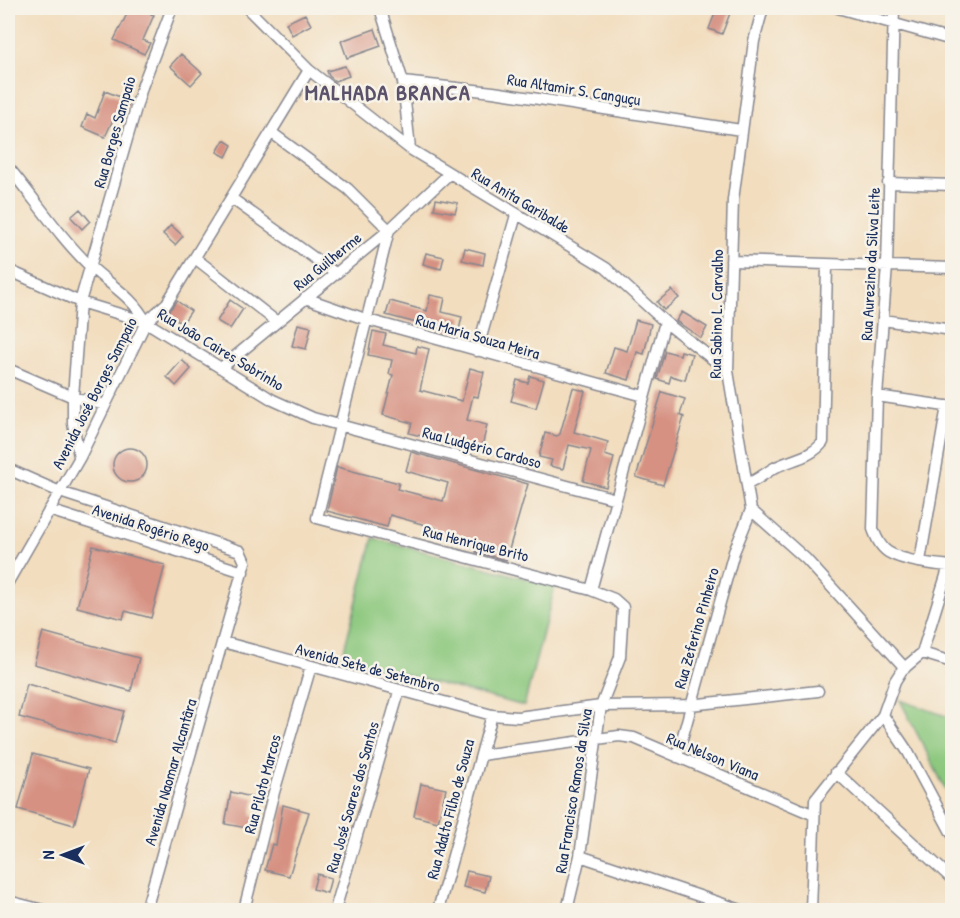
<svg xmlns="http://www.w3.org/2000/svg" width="960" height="918" viewBox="0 0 960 918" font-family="'Patrick Hand',sans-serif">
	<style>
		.green { fill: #8bc77d; stroke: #537b6e; stroke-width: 1.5 }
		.building { fill: #d69182 }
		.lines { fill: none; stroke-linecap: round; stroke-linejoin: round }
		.street-casing { stroke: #86868e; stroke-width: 13 }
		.street { stroke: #fff; stroke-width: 10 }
		.labels { text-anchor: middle; stroke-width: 5; stroke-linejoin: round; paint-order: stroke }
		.street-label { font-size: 16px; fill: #1b2f5e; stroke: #f7f3e8 }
		.district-label { font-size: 22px; font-weight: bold; letter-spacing: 1.5px; fill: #5c516b; stroke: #f7f3e8 }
	</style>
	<rect width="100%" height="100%" fill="#f7f3e8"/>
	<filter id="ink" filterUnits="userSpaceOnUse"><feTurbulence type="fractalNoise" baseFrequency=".0167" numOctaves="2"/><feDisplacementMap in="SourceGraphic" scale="12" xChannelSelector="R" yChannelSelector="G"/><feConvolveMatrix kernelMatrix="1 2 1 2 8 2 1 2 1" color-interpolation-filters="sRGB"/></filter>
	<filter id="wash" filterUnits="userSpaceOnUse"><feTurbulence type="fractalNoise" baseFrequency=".008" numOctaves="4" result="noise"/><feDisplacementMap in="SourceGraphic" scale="24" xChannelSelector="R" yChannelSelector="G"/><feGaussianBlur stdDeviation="1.35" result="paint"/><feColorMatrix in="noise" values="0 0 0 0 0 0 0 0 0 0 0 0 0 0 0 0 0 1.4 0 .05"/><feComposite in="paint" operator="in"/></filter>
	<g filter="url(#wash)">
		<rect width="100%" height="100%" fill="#f2ddbe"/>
		<path class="green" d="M373 538 555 586 524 706 342 658Z
			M900 700 952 718V802Z"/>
		<g id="blocks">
			<path class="building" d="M130 8H154L151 14 154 15 143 40 150 43 144 54 114 40Z
				M717 8H732L722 34 709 29Z
				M305 14 311 25 292 35 286 23Z
				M375 29 381 46 347 58 341 41Z
				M181 54 202 73 191 85 170 66Z
				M345 66 349 76 335 81 329 76 327 71Z
				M105 91 130 101 124 114 117 111 105 137 82 127 87 114 95 118Z
				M224 140 232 145 226 157 217 152Z
				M436 199 458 203 455 213 434 209Z
				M80 209 90 221 82 229 71 217Z
				M171 225 183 236 175 245 163 234Z
				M465 248 485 253 483 265 462 260Z
				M426 253 444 257 441 269 423 264Z
				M672 290 679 298 664 310 657 302Z
				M430 295 445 298 442 312 462 317 458 334 386 315 390 301 427 311Z
				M230 300 243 309 230 329 217 321Z
				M177 301 191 311 182 324 167 313Z
				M682 312 707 327 701 338 676 321Z
				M636 320 651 324 644 354 637 352 629 380 606 373 614 347 627 351Z
				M298 324 311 327 306 349 292 346Z
				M373 331 386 334 383 345 416 353 417 346 429 349 420 390 462 401 470 368 484 372 478 397 473 396 467 420 487 425 481 451 409 433 412 423 383 415 393 375 389 374 392 360 368 355Z
				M665 351 680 355 681 351 692 354 685 380 671 376 669 383 657 379Z
				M182 360 191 369 176 386 167 377Z
				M530 376 544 380 536 408 511 401 517 380 528 383Z
				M573 388 585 391 574 432 608 442 605 455 614 458 606 487 583 481 591 450 569 445 563 469 550 466 552 460 539 457 545 433 557 436 560 434Z
				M662 392 685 399 680 415 684 417 663 485 636 477Z
				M113 465a17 17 0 1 1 34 0a17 17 0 1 1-34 0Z
				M411 452 528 484 506 560 476 552 477 547 434 535 436 528 390 515 387 527 327 511 337 467 399 483 397 489 443 501 448 483 406 471Z
				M93 546 165 565 151 618 125 611 123 619 77 607Z
				M43 632 139 658 131 691 34 664Z
				M27 684 124 711 115 743 19 717Z
				M33 754 89 769 74 825 18 809Z
				M421 784 446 789 438 822 414 816Z
				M231 792 255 798 251 815 255 816 252 829 225 824Z
				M283 805 309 812 289 876 265 870 272 844 276 845Z
				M467 871 489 876 485 892 463 887Z
				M317 874 331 878 327 893 313 889Z"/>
		</g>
	</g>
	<g filter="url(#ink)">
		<use href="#blocks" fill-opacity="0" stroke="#86868e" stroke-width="1.5"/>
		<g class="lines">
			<g class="street-casing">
				<path id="street" d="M247 8 309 70 410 149
					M380 8 403 82 410 149 606 268 665 322 728 371
					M763 8 754 41 733 200 728 371 751 510 806 559 905 668
					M838 8 952 40
					M894 8 887 266 877 396 873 529C876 537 880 547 888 552 902 561 936 565 952 566
					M403 82 493 92 741 130
					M272 133 348 189 389 230 317 518 591 590 614 599 623 607 620 657 601 706 580 856 567 910
					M8 167C34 198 62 240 91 267 111 286 132 296 146 322L273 400 313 418 616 499
					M888 183 952 185
					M231 198 335 273
					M195 258 277 322
					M731 261 952 268
					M8 270 80 302 146 322
					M305 298 368 320 644 396
					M883 320 952 330
					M477 351 516 215
					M221 368 389 230 449 174
					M8 369 73 397 105 405
					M877 396 952 407
					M79 456 73 423V397L80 302 142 87 172 8
					M8 469 60 492 240 551 245 562 146 910
					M747 484C758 480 766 472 776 467 793 459 812 457 823 442L827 266
					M49 510 243 572
					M920 561 947 406
					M8 582 80 457 146 322 167 303 309 70
					M591 590 665 322
					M223 642 492 715 518 717 601 706 690 705 818 691
					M922 653 952 662
					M883 715 908 752 952 834
					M481 755 619 736 634 738 814 815
					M677 757 734 552 751 510
					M836 772 952 879
					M580 856 741 910
					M8 901 43 910
					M244 910 272 799 311 666
					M335 910 399 692
					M438 910 492 715
					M811 910 815 800 883 715 895 681 902 670 922 653 949 566"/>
			</g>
			<use href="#street" class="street"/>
		</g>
	</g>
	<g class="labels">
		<g class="street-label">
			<text transform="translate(574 89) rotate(9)" y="6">Rua Altamir S. Canguçu</text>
			<text transform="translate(114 132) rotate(-74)" y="6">Rua Borges Sampaio</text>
			<text transform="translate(521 200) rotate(31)" y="6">Rua Anita Garibalde</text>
			<text transform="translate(327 261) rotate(-39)" y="6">Rua Guilherme</text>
			<text transform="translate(870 264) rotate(-87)" y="6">Rua Aurezino da Silva Leite</text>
			<text transform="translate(716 314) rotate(-89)" y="6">Rua Sabino L. Carvalho</text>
			<text transform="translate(478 336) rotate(16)" y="6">Rua Maria Souza Meira</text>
			<text transform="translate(221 349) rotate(31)" y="6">Rua João Caires Sobrinho</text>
			<text transform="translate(94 393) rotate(-63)" y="6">Avenida José Borges Sampaio</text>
			<text transform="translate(482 447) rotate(15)" y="6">Rua Ludgério Cardoso</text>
			<text transform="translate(151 527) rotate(18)" y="6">Avenida Rogério Rego</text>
			<text transform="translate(476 543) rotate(14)" y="6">Rua Henrique Brito</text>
			<text transform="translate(696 628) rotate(-74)" y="6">Rua Zeferino Pinheiro</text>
			<text transform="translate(368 667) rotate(15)" y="6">Avenida Sete de Setembro</text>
			<text transform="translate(713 756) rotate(23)" y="6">Rua Nelson Viana</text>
			<text transform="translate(170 772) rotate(-74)" y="6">Avenida Naomar Alcantâra</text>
			<text transform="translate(262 784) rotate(-75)" y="6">Rua Piloto Marcos</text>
			<text transform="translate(573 791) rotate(-81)" y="6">Rua Francisco Ramos da Silva</text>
			<text transform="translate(352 797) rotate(-74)" y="6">Rua José Soares dos Santos</text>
			<text transform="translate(450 809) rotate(-75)" y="6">Rua Adalto Filho de Souza</text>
		</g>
		<g class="district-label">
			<text x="388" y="100">MALHADA BRANCA</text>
		</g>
	</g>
	<rect width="960" height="918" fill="none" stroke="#f7f3e8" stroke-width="30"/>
	<g transform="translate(63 855) rotate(270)" stroke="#f7f3e8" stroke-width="4.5" paint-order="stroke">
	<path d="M0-4.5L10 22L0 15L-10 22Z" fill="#1b2f5e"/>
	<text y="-9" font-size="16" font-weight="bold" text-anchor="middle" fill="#1b2f5e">N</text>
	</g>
</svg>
